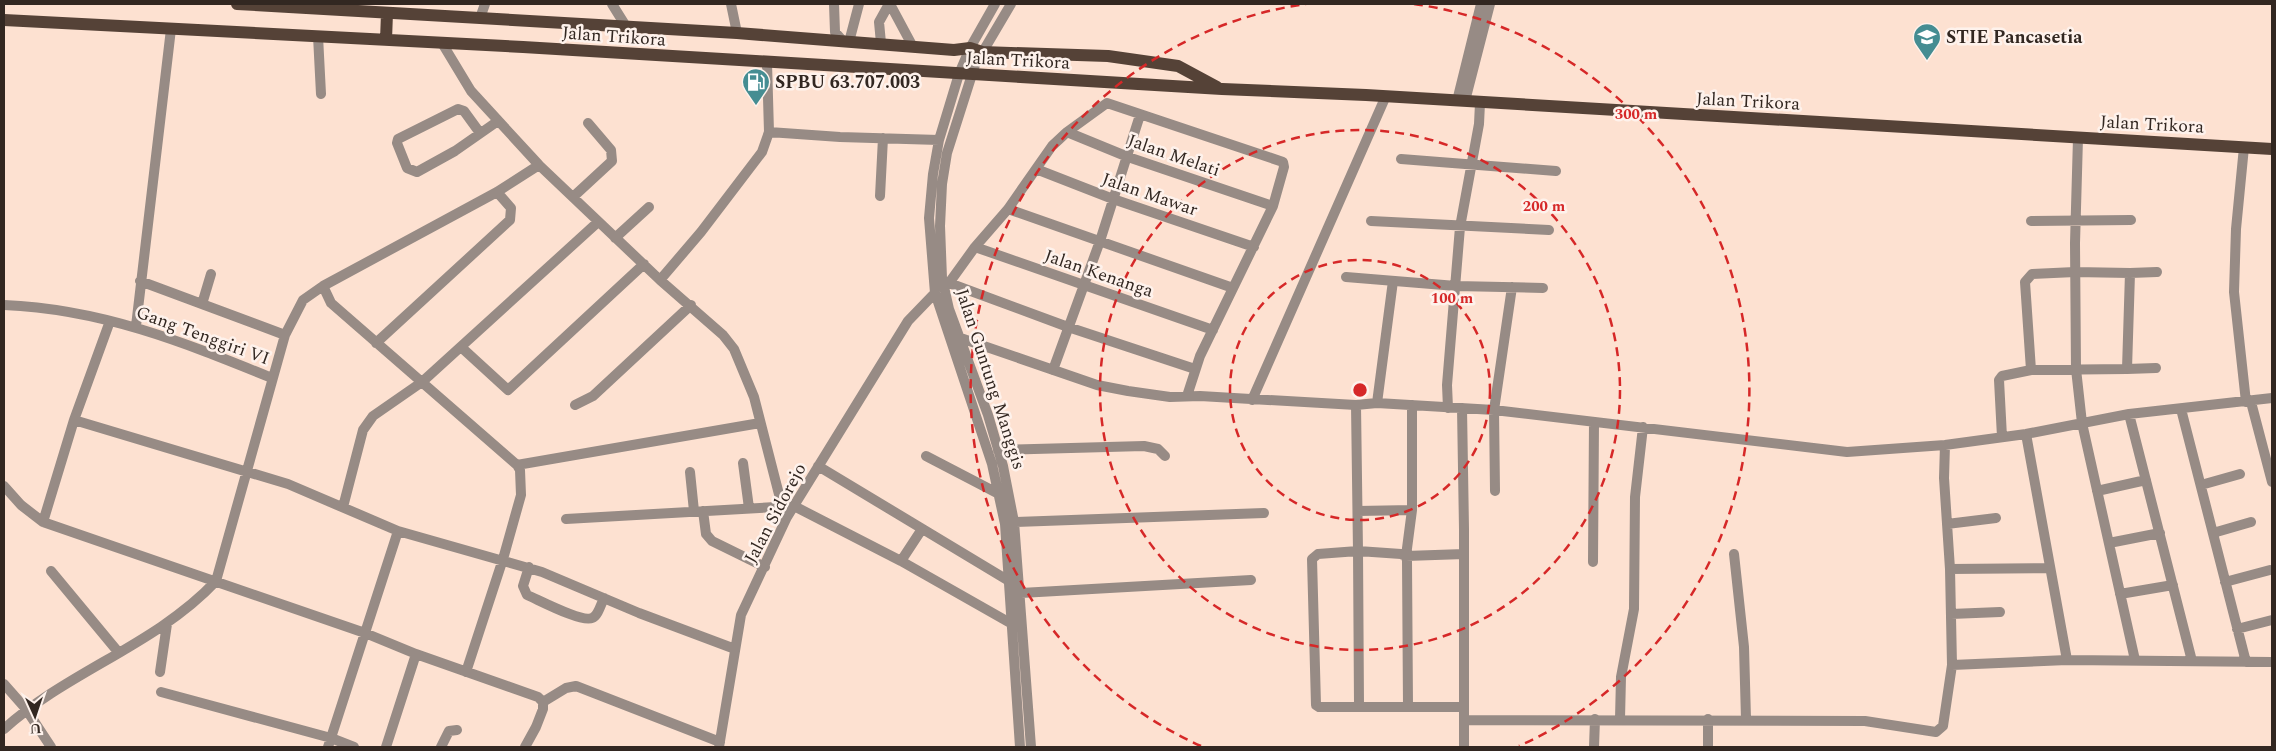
<svg xmlns="http://www.w3.org/2000/svg" width="2276" height="751" viewBox="0 0 2276 751" font-family="Spectral,serif">
	<style>
		.lines { fill: none; stroke-linecap: round; stroke-linejoin: round }
		.minor { stroke: #978b85; stroke-width: 10 }
		.major { stroke: #554237; stroke-width: 12 }
		.ring { fill: none; stroke: #d62828; stroke-width: 2.5; stroke-dasharray: 9 6 }
		.labels { text-anchor: middle; stroke-width: 5; stroke-linejoin: round; paint-order: stroke }
		.street-label { font-size: 18px; fill: #322721; stroke: #fef2ec }
		.poi-label { font-size: 18px; font-weight: bold; fill: #322721; stroke: #fef2ec; text-anchor: start }
		.centre { fill: #d62828; stroke: #fef2ec; stroke-width: 2.5 }
		.ring-label { font-size: 15px; text-anchor: middle; font-weight: bold; fill: #d62828; stroke: #fef2ec; stroke-width: 5; stroke-linejoin: round; paint-order: stroke }
	</style>
	<rect width="100%" height="100%" fill="#fde1d1"/>
	<g class="lines">
		<path class="minor" d="M612 4 627 28
			M731 4 737 33
			M834 4 835 32 843 41
			M890 4 912 45
			M995 4 970 48 959 74 939 140 933 174 929 218 935 293 992 464 1005 524 1020 747
			M1011 4 975 65 947 153 942 184 940 226 942 278 949 309 988 415 1003 466 1014 522 1031 747
			M480 18 485 4
			M318 36 321 94
			M849 42 859 4
			M442 43 471 91 539 165 660 280 723 335 734 349 754 397 782 506
			M881 43 879 22 889 4
			M1457 101 1481 4
			M1465 101 1490 4
			M769 132 840 137 939 140
			M1067 132 1128 157 1273 206
			M480 133 464 111 458 109 398 139 397 143 407 168 417 172 455 151 498 121
			M2078 138 2075 243 2076 369 2082 423 2135 660
			M2244 147 2236 229 2234 292 2246 402
			M1401 159 1556 171
			M1036 169 1113 199 1254 247
			M880 196 883 138
			M573 197 612 161 611 150 588 123
			M1008 209 1233 288
			M1371 221 1549 230
			M2031 221 2131 220
			M615 238 649 207
			M975 247 1213 330
			M2075 272 2130 273 2127 369 2031 370 2025 282 2032 274Z
			M2130 273 2157 272
			M1346 277 1456 286 1543 288
			M660 280 701 232 762 152 769 132 767 63
			M140 281 285 335
			M949 283 975 247 1008 209 1052 146 1067 132 1107 103 1283 162 1284 167 1273 206 1200 356 1187 396
			M944 285 949 283 1068 327 1195 369
			M323 286 331 303 517 465 520 470 521 495 503 559 466 672
			M202 304 211 274
			M4 305C102 309 183 342 272 378
			M110 321 74 420 43 522 365 633 416 654 538 697 543 702V709L536 727 525 747
			M136 326 171 29
			M949 334 1097 385 1128 391 1170 397 1200 396 1356 405 1377 403 1494 410 1847 452 1945 445 2026 434 2129 414 2272 398
			M376 343 510 220 511 208 497 192
			M461 347 508 390 644 264
			M2127 369 2156 368
			M1053 370 1100 241 1140 115
			M1252 400 1385 98
			M2251 402 2272 482
			M1377 403 1393 281
			M575 405 593 396 691 305
			M1356 405 1358 551 1401 554 1406 556 1407 561 1408 707
			M1412 405V510L1406 556 1464 554
			M1448 408 1447 385 1460 227 1479 124 1480 103
			M1462 408 1464 529V720L1865 721 1936 732 1943 726 1952 665 1950 569 1944 478 1945 445
			M2181 409 2246 662
			M2129 414 2192 661
			M74 420 288 484 398 531 542 572 639 613 735 649
			M2026 434 2067 660
			M2002 437 1999 380 2002 376 2031 370
			M998 450 1144 446 1158 449 1165 456
			M926 456 999 494
			M743 463 749 508
			M517 465 760 423
			M818 466 1009 581
			M690 472 694 511
			M2201 485 2240 474
			M4 486 21 505 43 522
			M1495 491 1494 410 1512 287
			M2097 491 2146 480
			M343 507 363 430 373 416 422 382 598 222
			M703 511 706 534 712 541 765 567
			M1358 511 1412 510
			M566 519 794 506 901 561 1012 624
			M1014 522 1264 513
			M1947 524 1996 518
			M2213 533 2251 522
			M2109 543 2160 533
			M1734 554 1744 647 1746 719
			M901 561 922 529
			M1593 562 1594 422
			M529 567 523 586 527 595C539 600 582 623 592 618 598 616 601 604 604 598
			M1950 569 2050 568
			M51 571 119 653
			M2225 582 2270 570
			M1021 593 1251 580
			M2120 594 2173 585
			M1951 614 2000 612
			M2237 629 2272 620
			M1952 665 2067 660 2272 662
			M160 672 167 624
			M4 684 26 709 51 747
			M161 692 331 738 354 747
			M543 702 566 688 576 686 720 742
			M1359 705 1358 551 1318 554 1312 559 1316 705 1319 707H1464
			M1620 719 1621 677 1634 609 1635 497 1643 427
			M1708 719V747
			M4 729C68 671 156 645 216 581L285 335 303 300 323 286 497 192 539 165
			M328 747 398 531
			M386 747 416 654
			M441 747 449 731 457 730
			M719 747 741 615 787 517 908 321 935 293
			M1464 747V720
			M1594 747 1595 719"/>
		<path class="major" d="M237 4 737 33 954 50 970 48 982 52 1108 56 1178 66 1217 87
			M4 20 523 47 1222 89 1366 95 2272 149
			M386 40 387 13"/>
	</g>
	<g class="ring">
		<circle cx="1360" cy="390" r="130"/>
		<circle cx="1360" cy="390" r="260"/>
		<path d="M1201 746A390 390 0 0 1 1306 4M1414 4A390 390 0 0 1 1519 746"/>
	</g>
	<defs>
		<g id="university-pin" transform="scale(1.4375)"><path d="M0 17L-7.5 6A9.5 9.5 0 1 1 7.5 6Z" fill="#458d92" stroke="#fef2ec"/><path d="M0-5L7-2L0 1L-7-2ZM-4 1L0 2.5L4 1V4Q0 6-4 4Z" fill="#fff"/></g>
		<g id="fuel-pin" transform="scale(1.4375)"><path d="M0 17L-7.5 6A9.5 9.5 0 1 1 7.5 6Z" fill="#458d92" stroke="#fef2ec"/><path d="M-5.5-6h7V0h2V4h1.3V-2.5L3-4.5l.8-.8L6-3V5H2.5V1h-1V6h-7ZM-4.2-4.7v3.2H.2V-4.7Z" fill="#fff"/></g>
	</defs>
	<g fill-rule="evenodd">
		<use href="#university-pin" x="1927" y="37"/>
		<use href="#fuel-pin" x="756" y="82"/>
	</g>
	<g class="labels">
		<g class="street-label">
			<text transform="translate(614 36) rotate(4)" y="6">Jalan Trikora</text>
			<text transform="translate(1018 60) rotate(3)" y="6">Jalan Trikora</text>
			<text transform="translate(1748 101) rotate(3)" y="6">Jalan Trikora</text>
			<text transform="translate(2152 124) rotate(3)" y="6">Jalan Trikora</text>
			<text transform="translate(1174 155) rotate(19)" y="6">Jalan Melati</text>
			<text transform="translate(1150 194) rotate(19)" y="6">Jalan Mawar</text>
			<text transform="translate(1099 273) rotate(19)" y="6">Jalan Kenanga</text>
			<text transform="translate(203 335) rotate(20)" y="6">Gang Tenggiri VI</text>
			<text transform="translate(991 379) rotate(72)" y="6">Jalan Guntung Manggis</text>
			<text transform="translate(775 513) rotate(-62)" y="6">Jalan Sidorejo</text>
		</g>
		<g class="poi-label">
			<text x="1946" y="43">STIE Pancasetia</text>
			<text x="775" y="88">SPBU 63.707.003</text>
		</g>
	</g>
	<circle cx="1360" cy="390" r="8" class="centre"/>
	<g class="ring-label">
		<text x="1636" y="119">300 m</text>
		<text x="1544" y="211">200 m</text>
		<text x="1452" y="303">100 m</text>
	</g>
	<rect width="2276" height="751" fill="none" stroke="#322721" stroke-width="10"/>
	<g transform="translate(35 716) rotate(177)" stroke="#fef2ec" stroke-width="4" paint-order="stroke">
	<path d="M0-4L9 19L0 12L-9 19Z" fill="#322721"/>
	<text y="-8" font-size="14" font-weight="bold" text-anchor="middle" fill="#322721">U</text>
	</g>
</svg>
